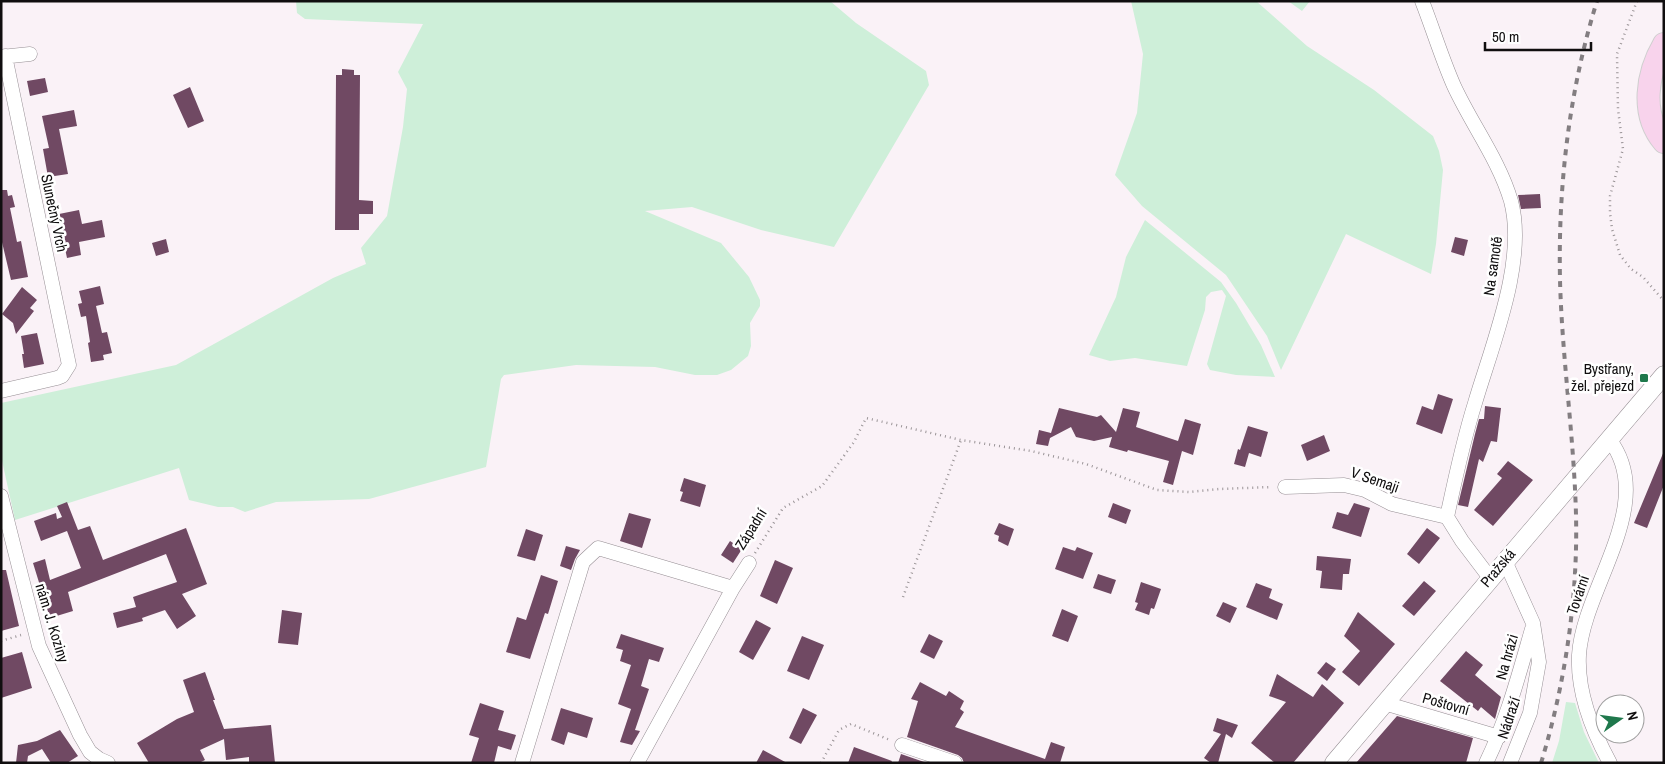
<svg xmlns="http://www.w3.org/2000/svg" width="1665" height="764" viewBox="0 0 1665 764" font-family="'Archivo Narrow',sans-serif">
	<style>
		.green { fill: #ceefd9 }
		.building { fill: #704963 }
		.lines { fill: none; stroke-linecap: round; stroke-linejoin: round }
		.minor-casing { stroke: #968f94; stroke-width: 15 }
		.tertiary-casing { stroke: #968f94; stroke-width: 19 }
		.primary-casing { stroke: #cfcfcf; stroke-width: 24 }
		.path { stroke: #9a9497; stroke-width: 2.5; stroke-dasharray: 1 4; stroke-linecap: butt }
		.minor { stroke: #fff; stroke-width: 14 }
		.tertiary { stroke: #fff; stroke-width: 18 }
		.primary { stroke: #f8d3ec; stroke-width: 22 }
		.rail { stroke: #837e81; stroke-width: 4; stroke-dasharray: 6 6; stroke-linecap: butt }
		.poi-dot { fill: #1f784c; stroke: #fff; stroke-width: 2 }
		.labels { text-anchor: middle; stroke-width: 5; stroke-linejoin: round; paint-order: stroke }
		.street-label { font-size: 15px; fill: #100e0f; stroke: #fff }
		.poi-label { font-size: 15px; fill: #100e0f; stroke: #fff; text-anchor: end }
	</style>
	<rect width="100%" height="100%" fill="#faf2f7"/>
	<path class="green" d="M296 1H830L856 23 926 71 929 85 834 247 761 230 692 207 645 211 721 243 749 277 760 300V306L750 323 751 346 748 356 731 370 717 375H695L655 367 576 365 504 375 501 379 486 467 369 499 276 502 245 512 233 507H218L189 500 179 468 15 520 1 456V403L176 365 333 278 366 264 361 248 387 216 403 127 407 89 398 72 423 24 305 19 297 13Z
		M1131 1H1256L1307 46 1374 90 1433 136 1439 151 1443 170 1436 244 1431 274 1346 234 1281 370 1267 336 1226 275 1142 206 1115 175 1137 113 1143 54Z
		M1288 1H1310L1302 11Z
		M1145 220 1221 282 1236 303 1261 345 1275 377 1236 375 1210 370 1207 364 1226 296 1222 290 1211 292 1206 297 1205 310 1187 366 1135 358 1110 361 1089 355 1116 297 1126 257Z
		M1566 702 1575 703 1584 732 1599 763H1552L1559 741Z"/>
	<path class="building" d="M342 69 354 70V75H360L359 200 373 201V214H359V230H335L336 75H342Z
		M45 78 48 92 30 96 27 81Z
		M190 87 204 121 188 128 173 95Z
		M74 110 77 126 59 129 68 174 48 177 43 149 49 148 42 116Z
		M1 190H7L8 196 12 195 15 207 10 208 17 242 21 241 28 277 11 280 1 238Z
		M1540 194 1541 208 1521 209 1518 195Z
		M79 210 82 224 102 220 105 237 79 242 81 255 67 258 59 220H60L59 214Z
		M1455 237 1468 240 1464 256 1451 252Z
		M166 239 169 252 156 256 152 243Z
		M100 286 104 304 96 306 102 333 107 332 112 353 103 355 104 360 91 362 88 343 90 342 86 316 81 317 78 304 82 303 79 291Z
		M22 287 37 300 30 308 34 311 16 334 13 323 2 314Z
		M37 333 44 364 24 368 22 354H24L21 336Z
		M1438 394 1453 399 1442 434 1416 424 1422 406 1433 410Z
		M1485 406 1501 408 1497 442 1491 441 1483 462 1479 459 1468 507 1458 505 1475 434 1479 419H1484Z
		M1059 408 1097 417 1101 415 1116 432 1123 408 1140 412 1136 427 1178 441 1185 419 1201 424 1193 455 1182 451 1173 485 1163 482 1169 461 1128 450 1127 452 1109 447 1112 437 1094 441 1076 437 1071 427 1050 438 1048 446 1036 444 1039 430 1051 433Z
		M1248 426 1268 432 1261 457 1249 453 1245 467 1234 464 1238 449 1240 450Z
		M1324 435 1330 451 1307 461 1301 445Z
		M1664 451V485L1647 528 1634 523Z
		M1508 461 1533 480 1493 526 1474 510 1502 478 1497 474Z
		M684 478 706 485 700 507 680 501 683 492 680 491Z
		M67 502 78 530 90 526 103 560 186 528 207 584 182 594 196 616 177 629 165 610 142 618 143 621 117 628 113 613 136 607 133 597 177 582 166 554 68 592 73 611 50 618 33 563 45 559 50 580 81 568 67 531 41 541 34 521 56 513 57 519 62 517 57 506Z
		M1113 503 1131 510 1126 524 1108 517Z
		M1354 503 1370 508 1361 537 1332 528 1337 512 1348 515Z
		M629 513 651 519 642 548 620 541Z
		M999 523 1014 529 1008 546 998 541 999 536 994 534Z
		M1427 528 1440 538 1419 564 1407 554Z
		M526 529 543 535 535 561 517 556Z
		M730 541 742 549 733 563 721 555Z
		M566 546 580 550 575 559 571 570 560 566Z
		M1063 547 1075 551 1077 547 1093 553 1083 579 1055 569Z
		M1317 556 1351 559 1349 574H1343L1342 590 1320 588 1322 571 1316 570Z
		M775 560 793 568 777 604 760 596Z
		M1 570H6L19 626 1 631Z
		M1098 574 1116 580 1111 594 1093 588Z
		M541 575 558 581 548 614 545 613 530 659 506 652 517 617 526 620Z
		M1424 581 1436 591 1414 616 1402 606Z
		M1141 582 1161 589 1154 609 1151 608 1149 615 1135 610 1138 603 1135 602Z
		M1256 583 1272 589 1269 598 1283 604 1277 620 1246 607Z
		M1223 602 1237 608 1230 623 1216 616Z
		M1062 609 1078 616 1068 642 1052 636Z
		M282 610 302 613 298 645 278 643Z
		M1358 612 1395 644 1359 686 1342 672 1360 651 1344 636Z
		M756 620 771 628 753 660 739 652Z
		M621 634 664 648 659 662 649 659 641 686 649 689 635 730 640 731 632 745 620 742 631 709 618 704 631 665 620 661 623 650 616 648Z
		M929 634 943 641 934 659 920 652Z
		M802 636 824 645 809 680 787 671Z
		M1466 651 1483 665 1475 675 1501 697 1495 719 1481 707 1478 711 1440 681Z
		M22 652 32 688 1 698V658Z
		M1326 662 1336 669 1327 681 1317 673Z
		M205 672 215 700H213L224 729 271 725 275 763H249V757L226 760 224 739 200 750 205 760 199 763H149L137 743 177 719 194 712 183 680Z
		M1277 674 1313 697 1322 684 1344 703 1293 763H1275L1251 743 1286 702 1269 696Z
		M920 682 946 696 949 691 964 701 960 709 964 712 955 727 1045 759 1051 742 1065 747 1060 763H964L962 758 958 755 907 737 918 701 911 699Z
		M480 703 504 711 498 730 516 735 511 750 498 746 494 763H471L479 738 469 735Z
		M561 708 593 718 587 738 568 732 564 745 551 740Z
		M803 708 817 715 801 744 789 738Z
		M1397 716 1473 738 1466 763H1356Z
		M1217 718 1238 725 1232 738 1226 734 1218 763H1211L1204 758 1221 734 1213 731Z
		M60 730 78 756 67 763H51L42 749 28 756 27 763H16L18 745 37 741Z
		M854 747 892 761 891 763H848Z
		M763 750 787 763H756Z
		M901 754 927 763H898Z"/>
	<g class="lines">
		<g class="minor-casing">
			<path id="minor" d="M1422 1C1433 29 1442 59 1454 86 1472 125 1499 160 1511 201 1527 261 1492 345 1475 403 1463 441 1455 479 1447 517
				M1 57 30 54
				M1 391 57 378 62 376 69 365 5 56
				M1609 439C1659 503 1583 587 1579 655 1577 693 1592 730 1610 763
				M1285 487 1344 485 1365 490 1392 504 1447 517 1462 541 1490 578
				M1 496 39 646 80 735 90 752 99 759 108 763
				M1505 561 1533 623 1539 662 1530 713 1510 763
				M1384 703 1499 737
				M902 745 955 763
				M522 763 583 562 598 548 733 588
				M637 763 733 588 749 563
				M1486 763C1507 720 1519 674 1532 629"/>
		</g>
		<g class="tertiary-casing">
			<path id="tertiary" d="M1334 763 1664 375"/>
		</g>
		<g class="primary-casing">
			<path id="primary" d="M1664 44C1647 73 1640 114 1664 142"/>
		</g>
		<path class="path" d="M1637 1 1617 54 1618 109 1623 149 1610 196V213L1612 229 1620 255 1631 269 1643 277 1664 301
			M755 553 783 508 822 486 854 442 866 418 961 440 1031 451 1086 464 1157 490 1189 492 1219 489 1272 487
			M903 597 961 440
			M1 641 21 635
			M821 763 839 730 851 724 890 740"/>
		<use href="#minor" class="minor"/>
		<use href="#tertiary" class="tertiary"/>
		<use href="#primary" class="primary"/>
		<path class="rail" d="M1541 763C1565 685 1578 597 1576 515 1574 436 1562 358 1560 280 1558 186 1569 91 1597 1"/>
	</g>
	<rect class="poi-dot" x="1639" y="373" width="10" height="10" rx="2.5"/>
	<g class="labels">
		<g class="street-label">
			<text transform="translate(54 213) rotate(78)" y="5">Slunečný Vrch</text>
			<text transform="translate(1493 266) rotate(-82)" y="5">Na samotě</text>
			<text transform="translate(1375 480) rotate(19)" y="5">V Semaji</text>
			<text transform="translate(751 529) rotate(-58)" y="5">Západní</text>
			<text transform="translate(1498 568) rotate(-50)" y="5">Pražská</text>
			<text transform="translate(1578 595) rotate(-71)" y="5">Tovární</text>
			<text transform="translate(52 623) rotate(73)" y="5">nám. J. Koziny</text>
			<text transform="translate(1507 657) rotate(-74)" y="5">Na hrázi</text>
			<text transform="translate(1446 704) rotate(16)" y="5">Poštovní</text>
			<text transform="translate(1509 718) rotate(-72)" y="5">Nádraží</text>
		</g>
		<g class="poi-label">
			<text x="1634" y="374">Bystřany,<tspan x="1634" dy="17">žel. přejezd</tspan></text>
		</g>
	</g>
	<rect width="1665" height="764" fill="none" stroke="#100e0f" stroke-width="5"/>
	<g transform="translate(1620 719) rotate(76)"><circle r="24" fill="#ffffff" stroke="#9f9f9f"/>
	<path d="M0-4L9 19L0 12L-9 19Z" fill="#1f784c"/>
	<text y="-8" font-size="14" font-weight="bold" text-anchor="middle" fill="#100e0f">N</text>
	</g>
	<path d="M1485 42v8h106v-8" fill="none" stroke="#100e0f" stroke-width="2.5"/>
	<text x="1492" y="42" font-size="15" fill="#100e0f" stroke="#ffffff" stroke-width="4" paint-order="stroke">50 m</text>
</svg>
